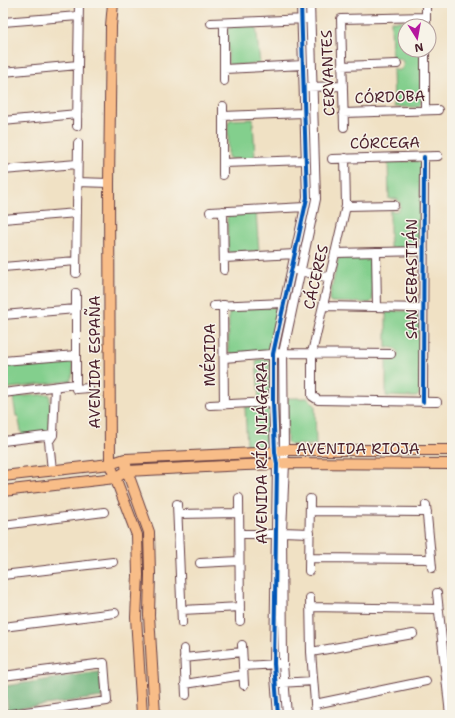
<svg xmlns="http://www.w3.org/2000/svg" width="455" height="718" viewBox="0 0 455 718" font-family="'Shantell Sans',sans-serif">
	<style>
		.green { fill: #83cf8d; stroke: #66775c }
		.forest { fill: #6ab278; stroke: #5a6852 }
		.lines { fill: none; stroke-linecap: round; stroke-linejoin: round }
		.minor-casing { stroke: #633c42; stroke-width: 10 }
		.major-casing { stroke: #633c42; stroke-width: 12 }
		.minor { stroke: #fff; stroke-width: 8 }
		.major { stroke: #f8bd88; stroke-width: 10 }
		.cycleway-casing { stroke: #f7f3e8; stroke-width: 6 }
		.cycleway { stroke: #0057b8; stroke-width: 4 }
		.labels { text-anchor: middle; stroke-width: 3; stroke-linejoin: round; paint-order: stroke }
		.street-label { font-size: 15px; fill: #4a1f2b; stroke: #f7f3e8 }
	</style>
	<rect width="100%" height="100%" fill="#f7f3e8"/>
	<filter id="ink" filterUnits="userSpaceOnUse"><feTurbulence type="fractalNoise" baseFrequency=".025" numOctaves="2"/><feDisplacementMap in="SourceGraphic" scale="8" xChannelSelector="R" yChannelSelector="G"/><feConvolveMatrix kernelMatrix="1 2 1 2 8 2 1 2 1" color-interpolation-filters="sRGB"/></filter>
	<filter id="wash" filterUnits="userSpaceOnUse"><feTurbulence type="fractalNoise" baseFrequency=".012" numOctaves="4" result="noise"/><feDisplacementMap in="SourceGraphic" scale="16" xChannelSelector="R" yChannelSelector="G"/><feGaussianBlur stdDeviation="0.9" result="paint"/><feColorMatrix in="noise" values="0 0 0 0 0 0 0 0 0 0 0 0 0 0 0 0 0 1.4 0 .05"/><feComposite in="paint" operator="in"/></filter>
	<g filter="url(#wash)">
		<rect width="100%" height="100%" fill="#f0e1c4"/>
		<path class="green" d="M391 21H419L421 23V26H405V50H421V104L418 107H394L393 69C406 76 408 53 392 60Z
			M256 25 260 64 230 65 228 63V28L230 26Z
			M253 119 255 158 231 159 228 157V123L230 120Z
			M418 161 421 164 420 245 417 247 390 248V210C399 214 404 206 397 199H389L388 162Z
			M256 212 259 251 230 253 228 251 227 218 230 214Z
			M370 256 372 258 373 300 370 303 331 302 329 300 338 259 341 257Z
			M278 307 279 310 272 350 269 352 231 354 228 350 229 312 232 309Z
			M386 311H417L420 315 419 395 416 397 386 396V359L390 361C402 358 400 345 386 348Z
			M70 359C74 365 74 375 70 381L3 389V366Z
			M268 359 270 362V396L267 398H259L256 360Z
			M49 394 50 396V430L46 433 22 436 18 416H16L13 397Z
			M287 398H308L315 405 316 445H290L287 442Z
			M266 406 269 409V442L265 446 247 447 245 407Z"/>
		<path class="forest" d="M99 672 102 697 8 710 5 686Z"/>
	</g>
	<g filter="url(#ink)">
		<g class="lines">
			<g class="minor-casing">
				<path id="minor" d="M3 22 78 16
					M211 23 306 19
					M224 23V81
					M426 26V3
					M342 66 397 64
					M224 69 303 65
					M3 72 78 65
					M308 87 343 86
					M223 106V175
					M425 110V50
					M343 113 438 110
					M223 116 304 113
					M3 121 77 114
					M77 126 79 3
					M344 127 341 19 426 17
					M345 158 346 206 312 353V396L318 400 437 402
					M332 159 438 156
					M223 163 306 160
					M3 170 77 164
					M77 182 109 183
					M346 206 394 205
					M223 211 224 270
					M210 212 305 207
					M3 219 77 213
					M376 252 377 307
					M335 253 424 251
					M224 258 295 254
					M3 267 76 261
					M296 270 330 278
					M76 273 78 143
					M223 305 224 405
					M214 306 284 303
					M323 306 423 308
					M3 315 76 309
					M224 358 283 353 391 354
					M3 361 76 355
					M76 384V293
					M3 393 76 384V389L89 388
					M423 402 424 157
					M210 405 273 402
					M3 441 53 435
					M52 470 49 441 53 435 55 387
					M239 498 240 621
					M177 504 182 623
					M426 505 432 568
					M310 511 427 512
					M178 514 239 513
					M3 525 104 512
					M240 534H275L282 532 310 533
					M310 558 431 559
					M200 563 239 561
					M309 571 310 499
					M3 575 113 562
					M437 593 450 715
					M310 598 311 652 316 715
					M310 607 438 609
					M182 610 240 607
					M3 627 115 613
					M242 645 244 685
					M184 649 186 695
					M311 652 413 634
					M184 658 242 652
					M243 666 278 664
					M3 676 104 663 107 701 3 715
					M280 683 313 681
					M185 684 243 675
					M315 704 426 681
					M278 715 274 664 277 464 275 452 273 402V354L307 198 301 3
					M287 715 283 664 282 532 285 463 284 450 283 353 316 199 310 3"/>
			</g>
			<g class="major-casing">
				<path id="major" d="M113 3 111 26 109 183 110 464 137 535 138 575 136 617 142 715
					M126 465 127 471 149 532 150 574 149 615 155 715
					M3 476 110 464 125 459 275 452 284 450H452
					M3 491 115 478 127 471 245 465 277 464 285 463 452 464"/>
			</g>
			<use href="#minor" class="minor"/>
			<use href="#major" class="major"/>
			<g class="cycleway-casing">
				<path id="cycleway" d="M423 402 424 157
					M278 715 274 664 277 464 275 452 273 402V354L307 198 301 3"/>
			</g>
			<use href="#cycleway" class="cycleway"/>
		</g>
	</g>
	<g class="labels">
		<g class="street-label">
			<text transform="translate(328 73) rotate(-92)" y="5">CERVANTES</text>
			<text transform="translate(390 97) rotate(-2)" y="5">CÓRDOBA</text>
			<text transform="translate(385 143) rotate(-1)" y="5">CÓRCEGA</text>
			<text transform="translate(316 277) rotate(-77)" y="5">CÁCERES</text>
			<text transform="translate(412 279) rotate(-90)" y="5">SAN SEBASTIÁN</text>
			<text transform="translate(210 355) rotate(-90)" y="5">MÉRIDA</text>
			<text transform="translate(95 362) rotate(-90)" y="5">AVENIDA ESPAÑA</text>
			<text x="358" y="454">AVENIDA RIOJA</text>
			<text transform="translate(262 453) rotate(-90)" y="5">AVENIDA RÍO NIÁGARA</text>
		</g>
	</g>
	<rect width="455" height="718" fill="none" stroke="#f7f3e8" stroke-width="16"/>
	<g transform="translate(417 38) rotate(169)"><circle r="19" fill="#f7f3e8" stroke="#b29e9c"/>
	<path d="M0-3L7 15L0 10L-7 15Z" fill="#b5179e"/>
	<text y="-6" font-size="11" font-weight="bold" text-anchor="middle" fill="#4a1f2b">N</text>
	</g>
</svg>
